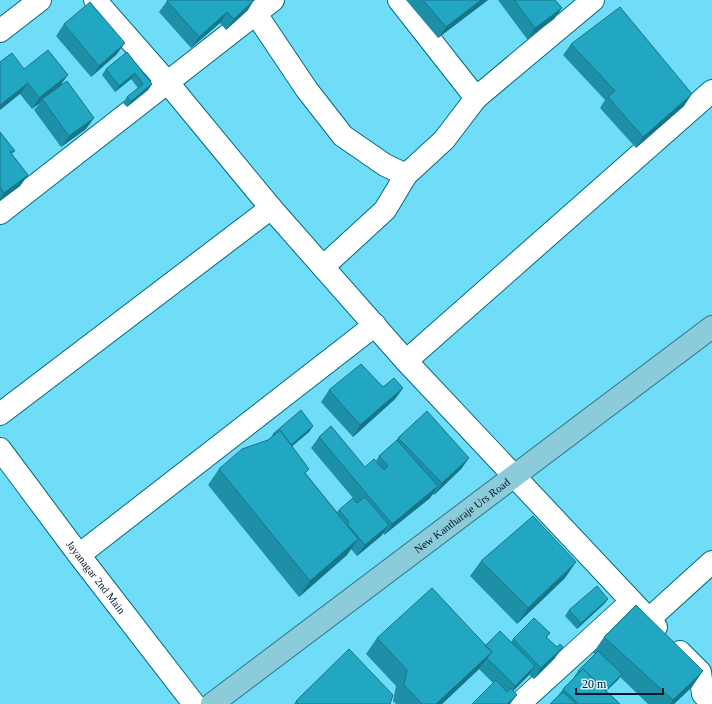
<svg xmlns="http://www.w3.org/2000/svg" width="712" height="704" viewBox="0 0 712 704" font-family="Georgia,serif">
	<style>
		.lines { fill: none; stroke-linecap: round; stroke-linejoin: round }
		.minor-casing { stroke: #006a7d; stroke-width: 24 }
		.major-casing { stroke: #2b7689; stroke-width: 24 }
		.minor { stroke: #fff; stroke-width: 22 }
		.major { stroke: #8ccbda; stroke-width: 22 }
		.wall { fill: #1d90a8 }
		.shaded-wall { fill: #187588 }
		.building { fill: #22a7c3; stroke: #187588 }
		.labels { text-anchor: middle; stroke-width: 3.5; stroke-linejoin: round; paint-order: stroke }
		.street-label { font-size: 11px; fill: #031a20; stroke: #cdf4ff }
	</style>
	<rect width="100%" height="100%" fill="#70ddf8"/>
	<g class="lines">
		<g class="minor-casing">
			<g id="minor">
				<path d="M95 0 168 83 271 208 406 361 656 627"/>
				<path d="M399 0 476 98"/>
				<path d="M256 14 307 90 343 136 385 165 406 175"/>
				<path d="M0 31 40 0"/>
				<path d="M0 213 273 0"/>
				<path d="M323 267 385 210 406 175 444 140 476 98 593 0"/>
				<path d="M406 361 712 91"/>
				<path d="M0 414 271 208"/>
				<path id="s1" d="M0 449 79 555 194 704"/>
				<path d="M79 555 375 325"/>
				<path d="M648 620 712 562"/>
				<path d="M680 652 700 672 703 694 712 702"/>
				<path d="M519 704 631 602"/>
			</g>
		</g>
		<g class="major-casing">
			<g id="major">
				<path id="s2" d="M212 704 712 327"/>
			</g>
		</g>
		<use href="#minor" class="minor"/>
		<use href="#major" class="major"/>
	</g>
	<path class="wall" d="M406 0H488L438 38Z
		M498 0H555L562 8 554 19 527 39Z
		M167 1 248 10 226 30 220 23 191 48 159 12Z
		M64 24 117 54 91 77 56 36Z
		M571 44 684 106 636 148 600 108 605 100 563 55Z
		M127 52 152 84 148 90 127 107 123 103 127 97 138 88 131 79 115 92 102 75 106 69Z
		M24 69 62 84 86 129 61 147 34 110 40 103 32 109 20 94Z
		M0 132 15 151 12 154 28 175 20 186 0 201Z
		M403 388 395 399 353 437 321 402 329 390Z
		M313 426 309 432 292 446 306 474 337 512 339 510 353 498 311 448 319 437 365 467 376 461 379 456 394 443 398 438 469 458 461 469 434 495 433 494 430 498 384 535 383 533 381 536 357 556 351 549 347 555 299 597 208 485 219 469 268 440 271 438 273 434Z
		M481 561 565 578 517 624 470 576Z
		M608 599 604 604 577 629 565 616 569 610Z
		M550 633 547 637 555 658 534 679 529 675 513 691 510 704 493 683 479 669 442 704H396L393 701 396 686 366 654 377 638 485 646 511 642 513 639Z
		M604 637 692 687 674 704H648L620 677 606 691 620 704H550L557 697 563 689 575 677H574L578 671 595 654 593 653Z
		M296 701 390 704H294Z"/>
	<path class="shaded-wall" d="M254 0 248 10 226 30 234 19Z
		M481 0H488L438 38 446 27Z
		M562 8 554 19 527 39 535 28Z
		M227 12 220 23 191 48 199 37Z
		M125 43 117 54 91 77 99 66Z
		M135 73 131 79 115 92 119 86Z
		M68 75 60 86 42 99 40 103 32 109 39 98Z
		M28 83 20 94 0 110V105Z
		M152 84 148 90 127 107 131 101Z
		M692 94 684 106 636 148 643 137Z
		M94 118 86 129 61 147 69 136Z
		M28 175 20 186 0 201V199L4 193Z
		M403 388 395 399 353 437 360 425Z
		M313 426 309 432 283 454 287 449Z
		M469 458 461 469 434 495 442 483Z
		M438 486 430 498 384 535 392 524Z
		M389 525 381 536 357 556 365 545Z
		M358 539 347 555 299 597 310 581Z
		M576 562 565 578 517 624 528 608Z
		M608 599 604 604 577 629 581 623Z
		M563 647 555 658 534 679 541 668Z
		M492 652 479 669 442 704H436Z
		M535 666 527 677 507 697 515 686Z
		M703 671 692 687 674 704H670L673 700Z
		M622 674 618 680 599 698 603 693Z
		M517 695 510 704H507Z"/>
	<path class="building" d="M168 0H254L234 19 227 12 199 37 167 1Z
		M423 0H481L446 27Z
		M514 0H555L562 8 535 28Z
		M90 2 125 43 99 66 64 24Z
		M620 7 692 94 643 137 608 97 615 91 571 44Z
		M48 50 68 75 39 98 28 83 0 105V62L12 53 24 69Z
		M127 52 152 84 131 101 127 97 143 84 135 73 119 86 106 69Z
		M67 81 94 118 69 136 42 99Z
		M0 132 15 151 10 152 28 175 4 193 0 187Z
		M361 364 383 387 394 378 403 388 360 425 329 390Z
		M301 410 313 426 291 445 280 430 274 435 273 434Z
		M427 411 469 458 442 483 398 438Z
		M331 426 365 467 374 459 384 470 388 466 379 456 397 440 438 486 392 524 319 437Z
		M280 430 309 469 305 473 358 539 310 581 219 469 242 449 268 440Z
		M365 497 389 525 365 545 347 524 349 522 339 510 353 498 357 503Z
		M533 516 576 562 528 608 481 561Z
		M597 586 608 599 581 623 569 610Z
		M432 588 492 652 436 704H422L404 685 407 670 377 638Z
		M636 605 703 671 673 700 604 637Z
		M534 618 550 633 546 637 557 647 560 644 563 647 541 668 513 639Z
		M500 631 535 666 515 686 487 658 492 652 485 646Z
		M349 649 393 695 390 704H299L296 701Z
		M598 651 622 674 605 691 583 669 580 672 578 671Z
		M583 669 620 704H579L563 689Z
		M496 680 507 692 511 688 517 695 507 704H472Z
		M563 692 576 704H550Z"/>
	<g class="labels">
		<g class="street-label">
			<text dy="4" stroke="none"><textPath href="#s2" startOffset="313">New Kantharaje Urs Road</textPath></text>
			<text dy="4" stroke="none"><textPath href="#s1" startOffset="160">Jayanagar 2nd Main</textPath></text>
		</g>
	</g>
	<path d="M576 688v6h87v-6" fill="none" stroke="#031a20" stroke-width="2"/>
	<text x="582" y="688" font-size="12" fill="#031a20" stroke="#cdf4ff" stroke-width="3" paint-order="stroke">20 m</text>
</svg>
